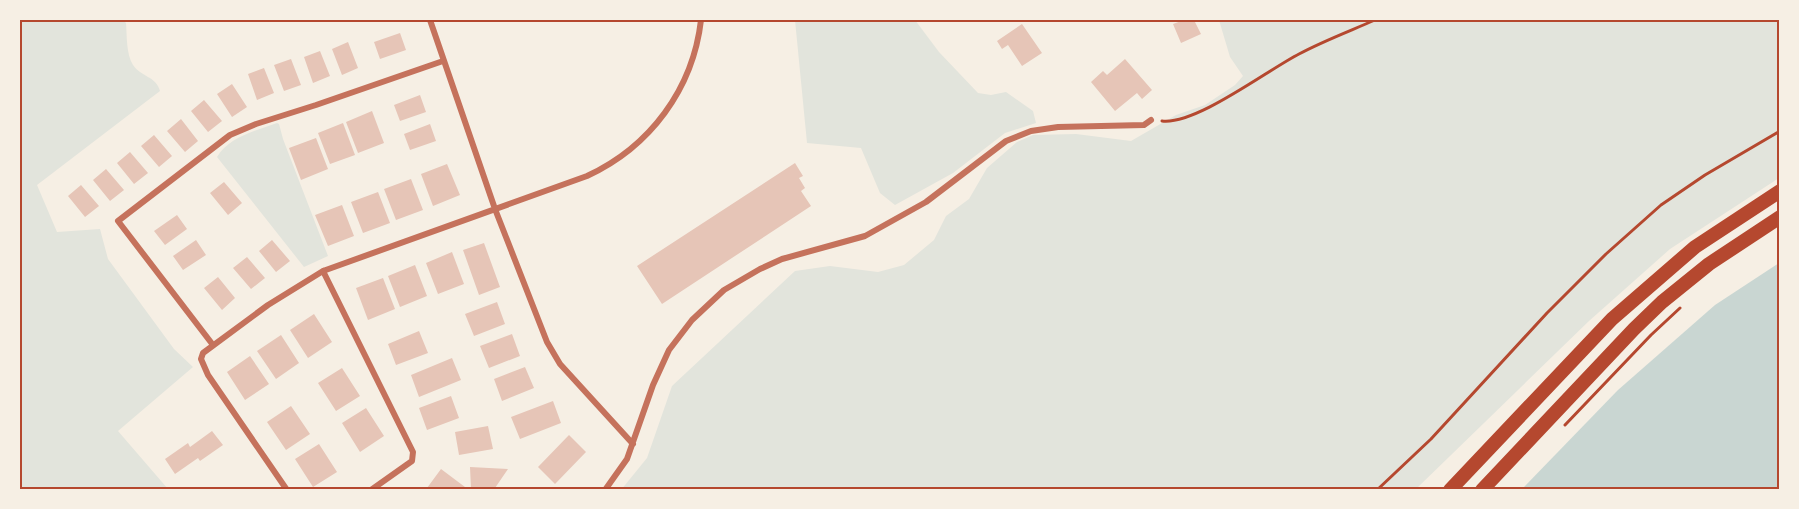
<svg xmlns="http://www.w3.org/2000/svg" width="1799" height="509" viewBox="0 0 1799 509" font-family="Quicksand,sans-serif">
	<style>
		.green { fill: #e2e4dc }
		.water { fill: #c9d6d2 }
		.building { fill: #e6c5b7 }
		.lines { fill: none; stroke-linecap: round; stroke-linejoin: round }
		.path { stroke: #b5482f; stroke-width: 3 }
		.minor { stroke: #c5725c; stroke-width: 6 }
		.trunk { stroke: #b5482f; stroke-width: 14 }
		.neatline { fill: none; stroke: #b5482f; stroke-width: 2 }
	</style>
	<rect width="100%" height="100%" fill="#f6efe4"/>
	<path class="green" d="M20 20H123L126 23C127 35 126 54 133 65 141 77 156 76 160 91L37 185 57 232 100 229 108 259 174 349 193 367 118 431 168 489H20Z
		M795 20H915L939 52 978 93 991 95 1006 92 1033 111 1036 123 1005 133 953 173 895 205 880 193 861 148 807 143Z
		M1219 20H1779V178L1670 249 1589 321 1416 489 621 490 647 458 672 386 795 271 830 266 878 272 904 265 934 240 946 216 969 199 987 168 1017 142 1033 135 1076 134 1131 141 1176 115 1205 105 1235 85 1243 76 1230 57Z
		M277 123 279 124 283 139 328 256 304 267 217 157C229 137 255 131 277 123Z"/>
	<path class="water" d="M1779 263V489H1522L1618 390 1715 305Z"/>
	<path class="building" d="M1184 20H1194L1201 34 1181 43 1173 24Z
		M1022 24 1042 53 1022 66 1008 45 1002 49 997 41Z
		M400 33 406 50 380 59 374 42Z
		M348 42 358 68 342 75 332 49Z
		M320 51 330 76 313 83 304 57Z
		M291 59 301 85 284 91 274 65Z
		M1125 59 1152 90 1142 99 1137 93 1115 111 1091 82 1103 71 1107 75Z
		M264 68 274 93 257 100 248 74Z
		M232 84 247 107 232 117 217 94Z
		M420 95 426 112 400 121 394 105Z
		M204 100 222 121 208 132 191 111Z
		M372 111 384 143 358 153 346 122Z
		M181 119 198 141 185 152 167 131Z
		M343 123 355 155 330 164 318 133Z
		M430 124 436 141 410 150 404 134Z
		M154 135 172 156 159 167 141 146Z
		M316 138 328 169 301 180 289 148Z
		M130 152 148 173 134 184 117 163Z
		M795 163 803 176 799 178 805 188 801 191 811 206 662 304 637 266Z
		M447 164 460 195 433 206 421 174Z
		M106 169 124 190 110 201 93 180Z
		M411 179 423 210 396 220 384 189Z
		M224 182 242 203 228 215 210 193Z
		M81 185 99 206 85 217 68 196Z
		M378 192 390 223 363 233 351 202Z
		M342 205 354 236 328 246 315 215Z
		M177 215 187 229 165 245 154 231Z
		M196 240 206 255 183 270 173 256Z
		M272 240 290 261 276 272 259 251Z
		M484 243 500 287 479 295 463 250Z
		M452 252 464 284 438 294 426 263Z
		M247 257 265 278 251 289 233 268Z
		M415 265 427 296 400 307 388 276Z
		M218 277 235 298 222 310 204 288Z
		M383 278 395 309 368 320 356 288Z
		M497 302 505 324 474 336 465 314Z
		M314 314 332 342 308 358 290 330Z
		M419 331 428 353 396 365 388 344Z
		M512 334 520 356 489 368 480 346Z
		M281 335 299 363 276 379 257 351Z
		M250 356 269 384 245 400 227 372Z
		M452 358 461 380 419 397 411 375Z
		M525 367 534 388 502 401 494 379Z
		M342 368 360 396 336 411 318 383Z
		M451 396 459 418 427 430 419 408Z
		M553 401 561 423 520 439 511 417Z
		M291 406 310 434 286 450 267 422Z
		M366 408 384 436 360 452 342 423Z
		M488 426 493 449 459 455 455 432Z
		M212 431 223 445 200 461 198 458 175 474 165 459 188 443 190 447Z
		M569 435 586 452 555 484 538 467Z
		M319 444 337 472 313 487 295 459Z
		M470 467 508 469 495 488 471 489Z
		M441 469 469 490 427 488Z"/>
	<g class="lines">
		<path class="path" d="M1162 121C1196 125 1266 71 1299 54 1323 41 1350 31 1375 20
			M1565 425 1651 335 1680 308
			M1377 490 1431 439 1547 313 1606 254 1661 205 1705 175 1780 131"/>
		<path class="minor" d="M430 20 495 209 547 342 560 364 633 444
			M323 271 413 452 412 461 371 490
			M213 345 118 221 230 135 256 124 316 105 443 61
			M287 490 208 375 201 359 203 353 268 305 323 271 587 176C650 147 693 89 701 20
			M605 490 627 459 653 385 669 350 692 320 724 290 760 269 782 259 865 236 926 202 1006 141 1031 131 1058 127 1144 125 1151 120"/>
		<path class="trunk" d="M1450 490 1612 319 1695 247 1780 191
			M1482 490 1634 329 1662 302 1709 264 1780 217"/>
	</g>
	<rect width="1799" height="509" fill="none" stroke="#f6efe4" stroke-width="42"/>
	<rect x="21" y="21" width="1757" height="467" class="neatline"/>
</svg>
